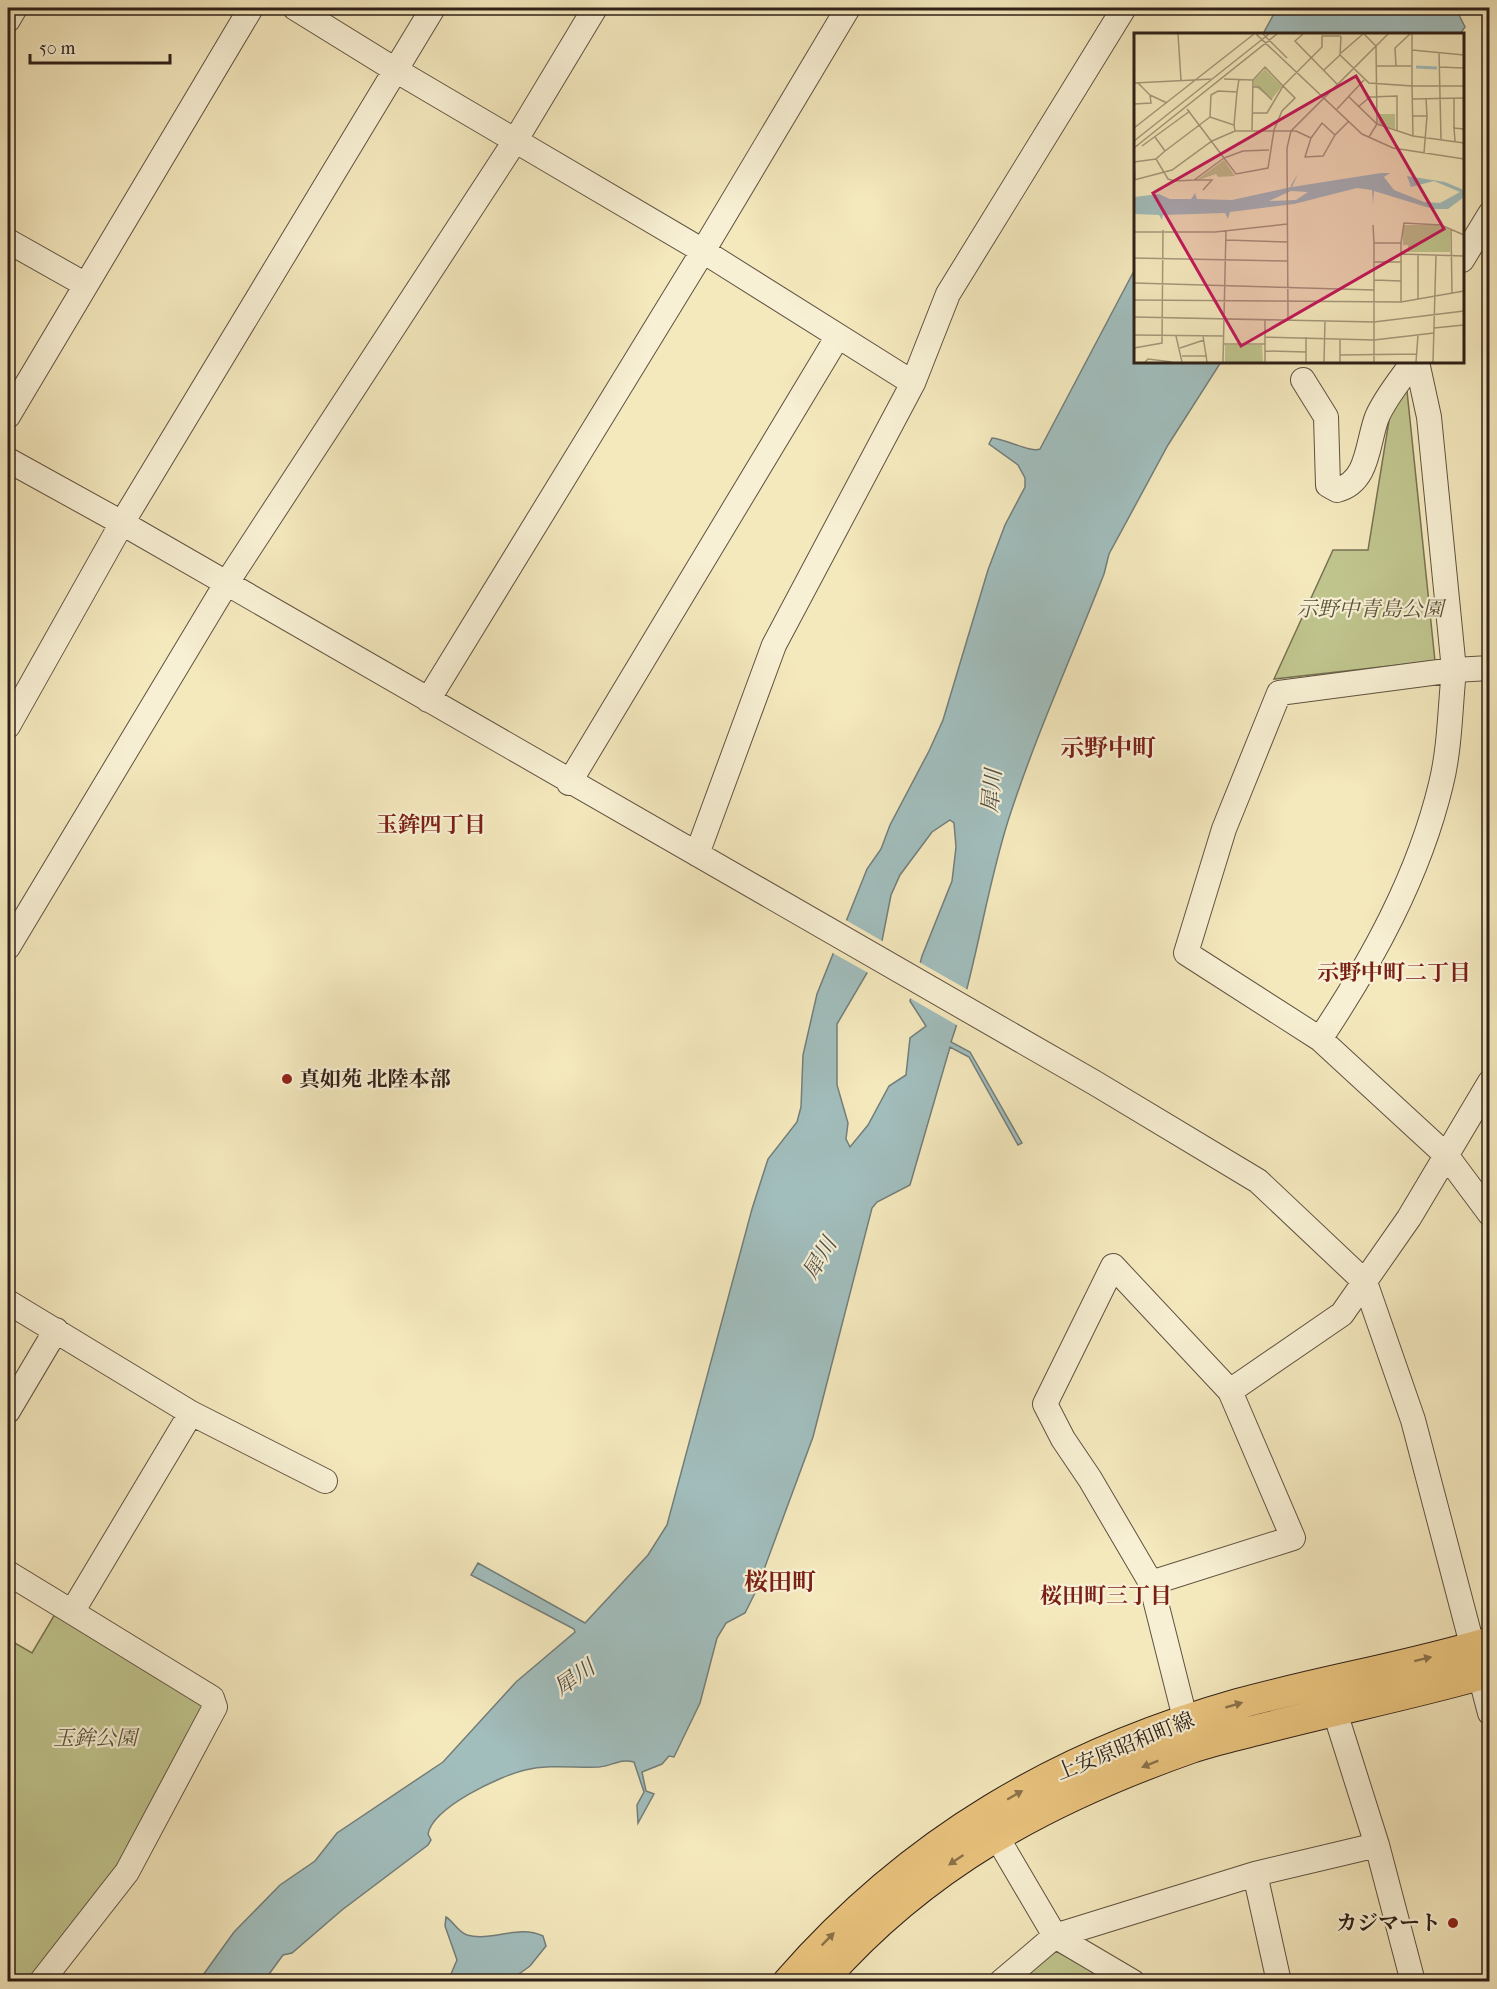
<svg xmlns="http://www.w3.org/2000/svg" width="1497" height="1989" viewBox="0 0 1497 1989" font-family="'IM FELL French Canon','Noto Serif JP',serif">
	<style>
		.green { fill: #c0c58e; stroke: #777253; stroke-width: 1.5 }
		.water { fill: #a1bdbc; stroke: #737e7a; stroke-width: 1.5; fill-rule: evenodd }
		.pier { fill: #f4e8bd }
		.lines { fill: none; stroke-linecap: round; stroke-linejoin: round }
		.minor-casing { stroke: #605241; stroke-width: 26 }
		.major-casing { stroke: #2e2018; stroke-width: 32 }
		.minor { stroke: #f8f0d4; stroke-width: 24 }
		.major { stroke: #eac47e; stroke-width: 30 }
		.oneway { fill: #8c724b }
		.poi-dot { fill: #8f2418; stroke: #f8f0d4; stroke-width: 2 }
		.labels { text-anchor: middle; stroke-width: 4.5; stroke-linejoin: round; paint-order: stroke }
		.park-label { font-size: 21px; font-style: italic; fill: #5a523b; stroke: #f8f0d4 }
		.poi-label { font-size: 21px; font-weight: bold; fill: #2e2018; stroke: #f8f0d4; text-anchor: start }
		.street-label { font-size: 21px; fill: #2e2018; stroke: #f8f0d4 }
		.water-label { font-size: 22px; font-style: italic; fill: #504f49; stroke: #f8f0d4 }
		.neighbourhood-label { font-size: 22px; font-weight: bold; fill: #7a1f14; stroke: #f8f0d4 }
		.quarter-label { font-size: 24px; font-weight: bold; fill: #7a1f14; stroke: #f8f0d4 }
		.inset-river { fill: none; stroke: #a1bdbc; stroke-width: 3 }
		.inset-road { fill: none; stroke: #a5987b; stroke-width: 1.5 }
		.view { fill: #c2185b; fill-opacity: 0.15; stroke: #c2185b; stroke-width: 3 }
		.inset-edge { fill: none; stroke: #2e2018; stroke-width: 3 }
	</style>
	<rect width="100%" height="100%" fill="#f4e8bd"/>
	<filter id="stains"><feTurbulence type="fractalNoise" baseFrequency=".00333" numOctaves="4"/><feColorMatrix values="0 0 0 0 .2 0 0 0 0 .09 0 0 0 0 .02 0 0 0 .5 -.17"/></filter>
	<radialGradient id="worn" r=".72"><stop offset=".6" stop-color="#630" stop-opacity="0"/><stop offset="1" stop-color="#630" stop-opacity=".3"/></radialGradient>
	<path class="green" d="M1404 362 1435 661 1274 679 1333 550H1368L1393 396Z
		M55 1614 203 1702 206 1714 122 1870 32 1981 8 1982V1639L32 1653Z
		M1058 1952 1112 1981 1014 1982 1048 1953Z"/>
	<path class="water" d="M1277 8H1461L1459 15 1465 27 1460 34H1263Z
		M1135 269 1136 362H1221L1168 445 1109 554 1104 574C1072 656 1035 737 1008 821 985 894 976 970 951 1042L970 1052 1022 1143 1018 1145 969 1057 950 1047 910 1185 877 1202 872 1208 813 1437 756 1591 745 1613 726 1623 717 1638 700 1703 674 1757 669 1756 662 1764 642 1772 646 1791 654 1794 638 1823 637 1805 644 1792 634 1762C620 1758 612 1766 599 1767 574 1768 550 1764 525 1770 500 1776 433 1807 428 1834L431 1840 428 1845 342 1910 292 1953 283 1955 264 1981 198 1982 234 1932 280 1885 315 1861 337 1833 443 1762 516 1682 575 1632 574 1629 471 1575 478 1563 585 1623 648 1555 667 1525 752 1209 768 1159 797 1122 801 1107 803 1055 817 994 867 869 881 849 890 825 929 751 943 720 988 570 1005 525 1025 487V478L1018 465 989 444 992 438C1006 439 1031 453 1040 449ZM950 820 954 823 956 847 952 881 922 956 910 1001 926 1026 910 1038 906 1075 889 1086 868 1125 850 1147 846 1139 848 1123 837 1085V1024L867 973 882 941 891 895 900 875 932 832Z
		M446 1917C454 1922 458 1932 467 1935 492 1942 518 1924 543 1936L546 1946 530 1966 509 1981H448L457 1960 445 1926Z"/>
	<path class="pier" d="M844 919 884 942 870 974 831 952Z
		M919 962 970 991 960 1027 908 997Z"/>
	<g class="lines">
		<g class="minor-casing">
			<path id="minor" d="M295 8 397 71 703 251 913 383
				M8 20 15 8
				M8 241 86 285
				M1462 260 1490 214
				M1417 362 1429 417 1454 670 1279 693 1224 829 1186 953 1320 1039 1446 1155 1490 1214
				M1303 380 1326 417 1328 485 1337 490C1369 482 1367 443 1377 417 1385 398 1401 379 1413 362
				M8 416 251 8
				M8 460 122 523 1095 1083 1258 1181 1365 1282 1413 1420 1490 1713
				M428 700 703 251 848 8
				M8 726 122 523 433 8
				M569 783 838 336
				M697 854 774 645 913 383 948 294 1124 8
				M8 947 226 584 515 141 595 8
				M1320 1039C1372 961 1419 876 1441 784 1450 748 1450 708 1454 670L1490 668
				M8 1302 191 1413 72 1612 212 1698 215 1707 127 1872 41 1982
				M1230 1391 1293 1538 1151 1583 1090 1479 1063 1439 1045 1404 1113 1266 1230 1391 1342 1314 1409 1218 1490 1082
				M8 1411 56 1330
				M191 1413 325 1481
				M8 1573 72 1612
				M1151 1583 1190 1738
				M1334 1709 1377 1845 1413 1982
				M988 1822 1055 1936 1133 1982
				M1255 1874 1279 1982
				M1001 1982 1055 1936 1255 1874 1377 1845"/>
		</g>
		<g class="major-casing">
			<path id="major" d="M788 1982C911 1841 1059 1755 1238 1704 1321 1681 1407 1667 1490 1642
				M821 1982C923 1865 1046 1799 1191 1748 1214 1740 1238 1735 1261 1729 1337 1709 1414 1694 1490 1672"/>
		</g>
		<use href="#minor" class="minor"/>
		<use href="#major" class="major"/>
	</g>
	<defs><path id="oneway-solid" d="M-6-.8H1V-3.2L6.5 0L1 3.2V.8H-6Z" transform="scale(1.5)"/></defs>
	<g class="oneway">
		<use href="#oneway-solid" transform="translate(1423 1659) rotate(-14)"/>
		<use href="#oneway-solid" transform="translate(1234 1705) rotate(-16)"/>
		<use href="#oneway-solid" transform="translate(1150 1764) rotate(158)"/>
		<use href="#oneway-solid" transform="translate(1015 1795) rotate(-30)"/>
		<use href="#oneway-solid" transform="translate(956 1860) rotate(146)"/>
		<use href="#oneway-solid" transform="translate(828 1939) rotate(-45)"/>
	</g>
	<g class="poi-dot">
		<circle cx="287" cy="1079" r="6"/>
		<circle cx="1453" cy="1923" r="6"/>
	</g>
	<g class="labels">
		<g class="park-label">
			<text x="1370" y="616">示野中青島公園</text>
			<text x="95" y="1745">玉鉾公園</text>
		</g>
		<g class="poi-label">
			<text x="299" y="1086">真如苑 北陸本部</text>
			<text x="1441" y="1930" text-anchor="end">カジマート</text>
		</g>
		<g class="street-label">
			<text transform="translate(1125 1746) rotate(-22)" y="7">上安原昭和町線</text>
		</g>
		<g class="water-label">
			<text transform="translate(991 791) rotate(-85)" y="8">犀川</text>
			<text transform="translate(819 1258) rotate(-59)" y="8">犀川</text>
			<text transform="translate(574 1677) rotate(-35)" y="8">犀川</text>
		</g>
		<g class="neighbourhood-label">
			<text x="431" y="832">玉鉾四丁目</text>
			<text x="1394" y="980">示野中町二丁目</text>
			<text x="1106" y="1603">桜田町三丁目</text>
		</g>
		<g class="quarter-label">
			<text x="1108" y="756">示野中町</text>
			<text x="780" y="1590">桜田町</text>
		</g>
	</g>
	<g transform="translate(1134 33)">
		<rect width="330" height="330" fill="#f4e8bd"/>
		<path d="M131 36 148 53 138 66 120 53V47ZM244 81H261V96L245 91ZM90 127 101 143 84 144 82 141 61 148ZM269 192H306L316 197V219H274V212H269ZM91 312H128L129 329H91Z" fill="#c0c58e"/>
		<path d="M247 140H256L250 144 260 157 290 169 306 170 326 159 300 148 277 154 273 143 311 149 330 157V164L314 176H299L240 158 239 172 238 157 223 155 160 171 96 179 94 186 91 180 29 182 28 187 25 182 0 181V164L25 161 36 166H57L61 160 63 166 98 167 157 154V152L164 141 158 154ZM157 158 174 159 162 167 135 168Z" fill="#a1bdbc" fill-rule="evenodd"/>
		<path class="inset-river" d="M282 34 303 35"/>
		<path class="inset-road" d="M44 1 47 47M122 1 228 101 259 115 330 126M129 1 153 25M169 1 161 8 203 51M230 1 242 13 243 91 235 104M278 1V53H330M278 17 330 22M207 20 229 1M305 20 307 106M206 22 235 50 278 53 279 103M242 33H278M262 33 261 15 276 1M305 34 330 35M190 37 206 22 207 3M90 46 119 47M0 50 79 46M118 54H125L138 67M16 62 33 70M214 63 243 91 279 103 330 110M320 65V95M278 66 330 65M0 71 17 70 16 62 4 50M224 74 236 64 263 63V98M53 76 90 125 109 118 135 117M203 76 230 47M279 83H293L292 66M76 84 77 62 84 58 103 59 105 46M76 84 100 92 101 98M100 92 103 59M0 95 120 1M118 97 119 47 131 34 149 53 188 14V3H207M201 102 215 88M21 104 31 118 76 84M0 108 135 1M321 108 320 95 330 96M8 113 56 78M0 115 143 1M31 118 22 126 34 146 41 148 60 147 90 125 102 141 134 135 140 97 148 78 161 65 149 53 133 80H118M290 120 293 83M0 121 1 147M0 129 22 126M0 147 38 137 78 108 101 98H162L177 105 171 124 189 123 201 102 188 90 177 105M60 147H78L69 157M239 192 240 210M317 196 318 260M0 199H81L153 191M92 207 153 209M267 221 330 223M0 225 153 228M240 229H267M240 247 267 248M0 250 240 257M284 266V222M0 267 267 269 330 258M267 269V210M0 284 240 289 330 278M131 287V329M154 288 153 115 157 98 254 1M300 295 330 292M0 302 90 303M42 303 48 329M69 303 73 329M131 304 240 307 300 300M206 306V329M89 311H131M0 315 28 310 29 197M46 315 70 307M131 318 172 319M206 322 283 321M48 323H73M11 329 14 326 38 329M89 329 92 197M172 329V304M190 329 191 288M240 329V210H267L270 190 307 192 330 202M282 329 284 302M299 329 302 222"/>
		<path class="view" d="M222 43 310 196 107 313 19 160Z"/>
		<rect width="330" height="330" class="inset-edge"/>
	</g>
	<rect width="1497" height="1989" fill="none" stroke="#f4e8bd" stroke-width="30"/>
	<rect x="9" y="9" width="1479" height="1971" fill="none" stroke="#2e2018" stroke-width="3"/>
	<rect x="15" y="15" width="1467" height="1959" fill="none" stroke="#2e2018" stroke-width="1.5"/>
	<path d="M30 54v9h140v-9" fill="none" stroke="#2e2018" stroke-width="3"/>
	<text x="39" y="54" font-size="18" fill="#2e2018" stroke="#f8f0d4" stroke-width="4.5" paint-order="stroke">50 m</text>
	<rect width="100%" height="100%" filter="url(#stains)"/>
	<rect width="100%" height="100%" fill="url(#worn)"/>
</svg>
